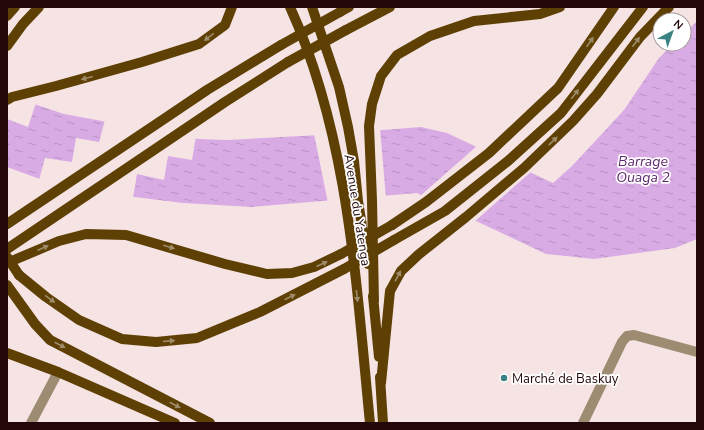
<svg xmlns="http://www.w3.org/2000/svg" width="704" height="430" viewBox="0 0 704 430" font-family="'Nunito Sans',sans-serif">
	<style>
		.water { fill: url(#water-ripples) }
		.pier { fill: #f6e4e4 }
		.lines { fill: none; stroke-linecap: round; stroke-linejoin: round }
		.minor { stroke: #9d8c72; stroke-width: 10 }
		.major { stroke: #5e4005; stroke-width: 10 }
		.major-bridge { stroke: #5e4005; stroke-width: 10 }
		.oneway { fill: #9e8c69 }
		.poi-dot { fill: #398284; stroke: #fff; stroke-width: 1.5 }
		.labels { text-anchor: middle; stroke-width: 3.5; stroke-linejoin: round; paint-order: stroke }
		.street-label { font-size: 13px; fill: #230709; stroke: #fff }
		.poi-label { font-size: 13px; fill: #230709; stroke: #fff; text-anchor: start }
		.water-label { font-size: 14px; font-style: italic; fill: #5f2a6e; stroke: #fff }
	</style>
	<defs>
		<pattern id="water-ripples" width="26" height="14" patternUnits="userSpaceOnUse"><rect width="26" height="14" fill="#d8abe5"/><path d="M2 4q2-2 4 0t4 0M15 11q2-2 4 0t4 0" fill="none" stroke="#b992c3"/></pattern>
	</defs>
	<rect width="100%" height="100%" fill="#f6e4e4"/>
	<path class="water" d="M697 21V239L675 248 594 259 546 254 417 193 252 207 183 203 126 196 48 182 7 167V95L64 114 199 139 227 140 319 135 421 127 447 133 553 183 572 166 624 110 659 58 673 44H684V34Z"/>
	<path class="pier" d="M7 93 36 103 28 127 7 119Z
		M105 120 196 136 192 160 168 156 164 180 137 174 133 198 47 183 39 180 45 158 72 162 76 138 99 142Z
		M380 128 386 198 328 203 314 134Z
		M477 146 532 171 474 222 419 197Z"/>
	<g class="lines">
		<path class="minor" d="M31 423 58 372
			M583 423 622 342 627 336 634 335 697 352"/>
		<path class="major" d="M290 7C349 137 356 283 370 423
			M312 7 339 87 348 127 354 161 358 201 368 264
			M340 12 349 7
			M7 16 15 7
			M346 30 390 7
			M7 46 23 24 39 7
			M7 100 12 97 56 86 142 62 199 44 225 25 232 7
			M7 224 158 123 207 90 281 45
			M392 225 426 202 489 153 558 88 614 7
			M394 240 445 211 508 161 561 113 643 7
			M7 249 225 102 288 62
			M7 263 59 241 86 234 126 235 225 264 267 274 292 273 314 267 341 254
			M19 275 46 297 79 320 122 339 156 342 197 338 260 312 344 269
			M7 285 35 324 50 340 210 423
			M373 296 379 357
			M374 301 372 200 369 126 372 104 381 76 397 55 430 36 474 21 540 14 560 7
			M7 353 58 372 175 423
			M380 377 383 423
			M381 383 390 291 401 271 418 255 466 217 524 168 573 121 597 94 640 37 669 7"/>
		<path class="major-bridge" d="M281 45 340 12
			M288 62 346 30
			M341 254 392 225
			M7 257 19 275
			M344 269 394 240"/>
	</g>
	<defs><path id="oneway-solid" d="M-6-.8H1V-3.2L6.5 0L1 3.2V.8H-6Z"/></defs>
	<g class="oneway">
		<use href="#oneway-solid" transform="translate(209 37) rotate(143)"/>
		<use href="#oneway-solid" transform="translate(590 42) rotate(-55)"/>
		<use href="#oneway-solid" transform="translate(636 42) rotate(-53)"/>
		<use href="#oneway-solid" transform="translate(87 78) rotate(165)"/>
		<use href="#oneway-solid" transform="translate(575 94) rotate(-52)"/>
		<use href="#oneway-solid" transform="translate(553 141) rotate(-44)"/>
		<use href="#oneway-solid" transform="translate(169 247) rotate(16)"/>
		<use href="#oneway-solid" transform="translate(43 248) rotate(-24)"/>
		<use href="#oneway-solid" transform="translate(322 264) rotate(-25)"/>
		<use href="#oneway-solid" transform="translate(398 276) rotate(-61)"/>
		<use href="#oneway-solid" transform="translate(357 296) rotate(84)"/>
		<use href="#oneway-solid" transform="translate(290 297) rotate(-27)"/>
		<use href="#oneway-solid" transform="translate(50 299) rotate(36)"/>
		<use href="#oneway-solid" transform="translate(169 341) rotate(-5)"/>
		<use href="#oneway-solid" transform="translate(60 345) rotate(28)"/>
		<use href="#oneway-solid" transform="translate(175 405) rotate(28)"/>
	</g>
	<circle class="poi-dot" cx="504" cy="378" r="4"/>
	<g class="labels">
		<g class="street-label">
			<text transform="translate(358 210) rotate(81)" y="5">Avenue du Yatenga</text>
		</g>
		<g class="poi-label">
			<text x="512" y="383">Marché de Baskuy</text>
		</g>
		<g class="water-label">
			<text x="643" y="166">Barrage<tspan x="643" dy="16">Ouaga 2</tspan></text>
		</g>
	</g>
	<rect width="704" height="430" fill="none" stroke="#230709" stroke-width="16"/>
	<g transform="translate(672 32) rotate(41)"><circle r="19" fill="#ffffff" stroke="#a79c9d"/>
	<path d="M0-3L7 15L0 10L-7 15Z" fill="#398284"/>
	<text y="-6" font-size="11" font-weight="bold" text-anchor="middle" fill="#230709">N</text>
	</g>
</svg>
